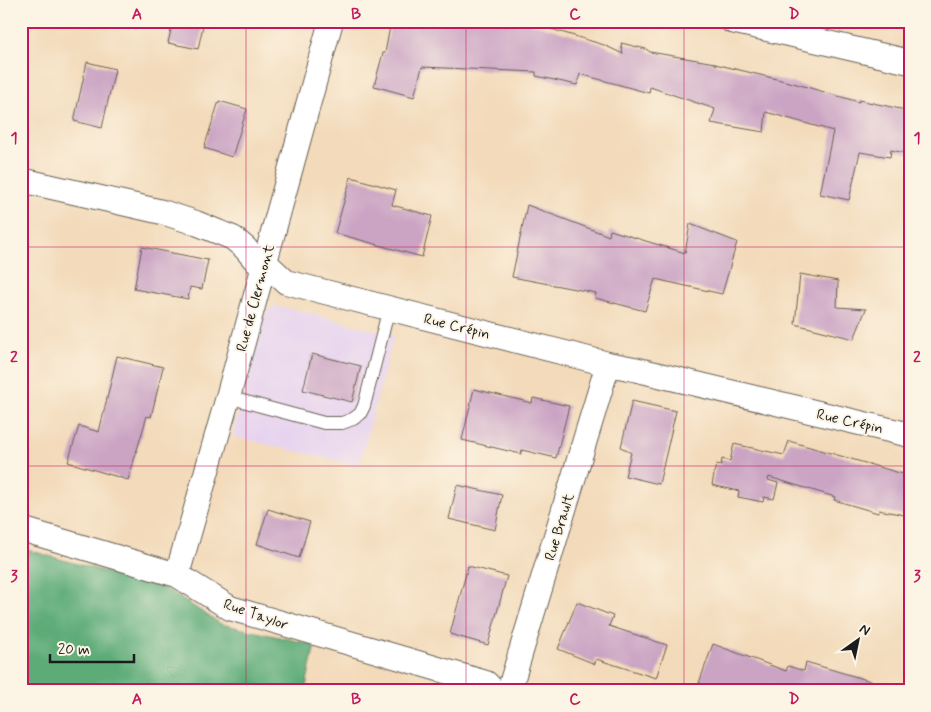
<svg xmlns="http://www.w3.org/2000/svg" width="931" height="712" viewBox="0 0 931 712" font-family="Mynerve,sans-serif">
	<style>
		.built { fill: #e6d2f0 }
		.forest { fill: #5dac78; stroke: #3c644a }
		.building { fill: #cba4c4 }
		.lines { fill: none; stroke-linecap: round; stroke-linejoin: round }
		.lane-casing { stroke: #675e53; stroke-width: 14 }
		.street-casing { stroke: #675e53; stroke-width: 26 }
		.lane { stroke: #fff; stroke-width: 12 }
		.street { stroke: #fff; stroke-width: 24 }
		.grid { fill: none; stroke: #c2185b; stroke-width: 1; stroke-opacity: 0.55 }
		.labels { text-anchor: middle; stroke-width: 4; stroke-linejoin: round; paint-order: stroke }
		.street-label { font-size: 15px; fill: #1c1c1c; stroke: #fcf5e5 }
		.neatline { fill: none; stroke: #c2185b; stroke-width: 2 }
		.grid-label { font-size: 16px; text-anchor: middle; font-weight: bold; fill: #c2185b }
	</style>
	<rect width="100%" height="100%" fill="#fcf5e5"/>
	<filter id="ink" filterUnits="userSpaceOnUse"><feTurbulence type="fractalNoise" baseFrequency=".02" numOctaves="2"/><feDisplacementMap in="SourceGraphic" scale="10" xChannelSelector="R" yChannelSelector="G"/><feConvolveMatrix kernelMatrix="1 2 1 2 8 2 1 2 1" color-interpolation-filters="sRGB"/></filter>
	<filter id="wash" filterUnits="userSpaceOnUse"><feTurbulence type="fractalNoise" baseFrequency=".0096" numOctaves="4" result="noise"/><feDisplacementMap in="SourceGraphic" scale="20" xChannelSelector="R" yChannelSelector="G"/><feGaussianBlur stdDeviation="1.12" result="paint"/><feColorMatrix in="noise" values="0 0 0 0 0 0 0 0 0 0 0 0 0 0 0 0 0 1.4 0 .05"/><feComposite in="paint" operator="in"/></filter>
	<g filter="url(#wash)">
		<rect width="100%" height="100%" fill="#f3daba"/>
		<path class="built" d="M274 306 297 310 394 335 359 466 232 436 266 312Z"/>
		<path class="forest" d="M21 548 166 589 221 624 315 645 305 691H21Z"/>
		<g id="blocks">
			<path class="building" d="M173 21H204L198 49 168 43Z
				M391 21H514L538 25 604 45 623 54 621 43 646 49 650 52 715 63V64L793 83 859 102V100L910 111V154L891 150 890 157 860 152 849 200 820 194 833 131 766 112 764 132 711 123 715 109 650 87 649 93 580 74 577 85 536 76V72L422 67 414 97 374 86 383 53H385Z
				M87 62 115 69 102 128 74 121Z
				M219 101 247 109 232 157 204 148Z
				M351 177 396 190 392 205 432 216 422 257 335 233Z
				M527 205 609 236 610 230 685 253 690 224 737 242 722 294 655 279 645 311 595 298 596 293 512 277Z
				M142 247 208 260 202 289 190 287 188 299 134 289Z
				M800 274 838 281 837 307 866 309 854 339 795 324Z
				M312 354 361 366 352 402 303 390Z
				M117 356 163 367 151 417 147 416 128 480 68 462 79 426 99 432Z
				M474 389 532 403 533 398 569 406 556 458 522 450 521 454 462 440Z
				M632 401 676 411 659 484 625 476 631 453 621 447Z
				M789 441 910 476V516L879 510 878 513 834 500 835 497 769 477 768 480 778 483 774 499 764 497 763 502 738 497 739 491 712 485 716 464 721 465 722 459 730 461 734 444 784 455Z
				M457 485 502 495 495 530 449 519Z
				M268 509 310 522 299 558 257 544Z
				M468 566 507 576 488 645 450 634Z
				M577 602 613 616 609 626 667 645 656 678 596 659 595 664 558 649Z
				M713 644 786 671 788 666 804 671 806 662 884 685 883 691H721L699 683Z"/>
		</g>
	</g>
	<g filter="url(#ink)">
		<use href="#blocks" fill-opacity="0" stroke="#675e53" stroke-width="1"/>
		<g class="lines">
			<g class="lane-casing">
				<path id="lane" d="M228 397 324 423H342L353 419 360 414 364 406 389 308"/>
			</g>
			<g class="street-casing">
				<path id="street" d="M732 21 910 62
					M21 180 162 212 196 223 233 238 245 248 257 262 271 268 286 282 608 364 634 369 910 435
					M21 529 177 575 230 608 486 683 494 691
					M177 575 228 397 331 21
					M509 691 608 364"/>
			</g>
			<use href="#lane" class="lane"/>
			<use href="#street" class="street"/>
		</g>
	</g>
	<path class="grid" d="M246 21V691M466 21V691M684 21V691M21 247H910M21 466H910"/>
	<g class="labels">
		<g class="street-label">
			<text transform="translate(255 298) rotate(-75)" y="5">Rue de Clermont</text>
			<text transform="translate(457 326) rotate(14)" y="5">Rue Crépin</text>
			<text transform="translate(850 421) rotate(13)" y="5">Rue Crépin</text>
			<text transform="translate(559 527) rotate(-73)" y="5">Rue Brault</text>
			<text transform="translate(256 614) rotate(19)" y="5">Rue Taylor</text>
		</g>
	</g>
	<rect width="931" height="712" fill="none" stroke="#fcf5e5" stroke-width="55"/>
	<g transform="translate(858 640) rotate(33)" stroke="#fcf5e5" stroke-width="4" paint-order="stroke">
	<path d="M0-4L9 19L0 12L-9 19Z" fill="#1c1c1c"/>
	<text y="-8" font-size="14" font-weight="bold" text-anchor="middle" fill="#1c1c1c">N</text>
	</g>
	<path d="M50 654v8h84v-8" fill="none" stroke="#1c1c1c" stroke-width="2.5"/>
	<text x="58" y="654" font-size="15" fill="#1c1c1c" stroke="#fcf5e5" stroke-width="4" paint-order="stroke">20 m</text>
	<rect x="28" y="28" width="876" height="656" class="neatline"/>
	<g class="grid-label">
		<text x="137" y="19">A</text>
		<text x="356" y="19">B</text>
		<text x="575" y="19">C</text>
		<text x="794" y="19">D</text>
		<text x="14" y="143">1</text>
		<text x="917" y="143">1</text>
		<text x="14" y="362">2</text>
		<text x="917" y="362">2</text>
		<text x="14" y="581">3</text>
		<text x="917" y="581">3</text>
		<text x="137" y="704">A</text>
		<text x="356" y="704">B</text>
		<text x="575" y="704">C</text>
		<text x="794" y="704">D</text>
	</g>
</svg>
